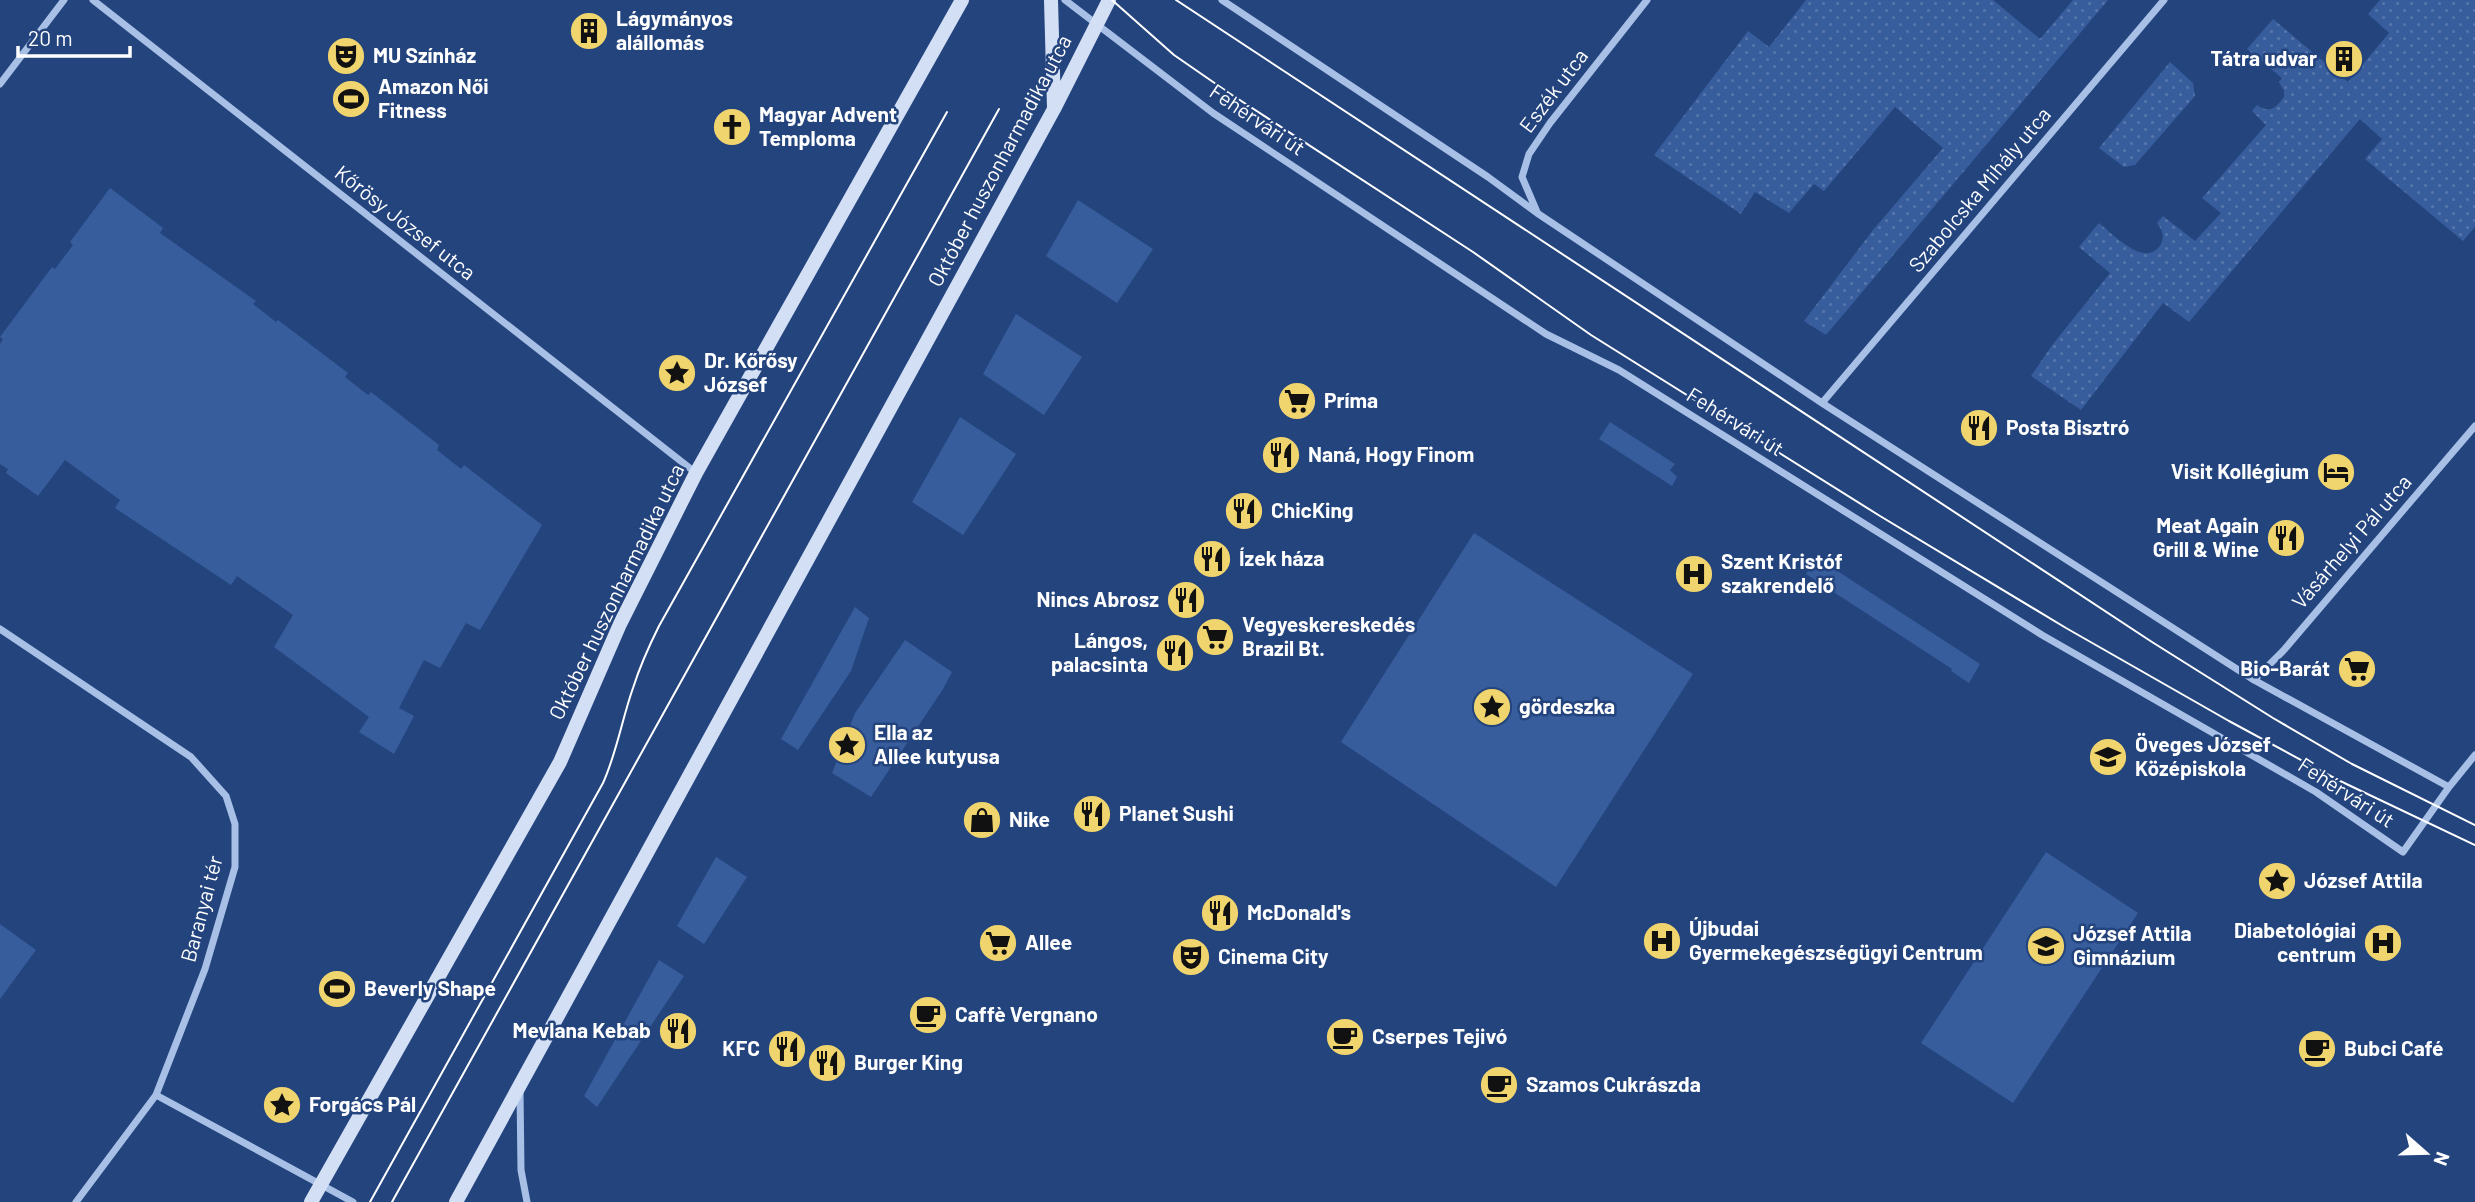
<svg xmlns="http://www.w3.org/2000/svg" width="2475" height="1202" viewBox="0 0 2475 1202" font-family="Barlow,sans-serif">
	<style>
		.green { fill: #375d9c }
		.garden { fill: url(#garden-dots) }
		.lines { fill: none; stroke-linecap: round; stroke-linejoin: round }
		.street { stroke: #a9c0e6; stroke-width: 7 }
		.secondary { stroke: #d3dff5; stroke-width: 14 }
		.tram { stroke: #fff; stroke-width: 2 }
		.labels { text-anchor: middle; stroke-width: 5; stroke-linejoin: round; paint-order: stroke }
		.poi-label { font-size: 21px; font-weight: bold; fill: #fff; stroke: #24447e; text-anchor: start }
		.street-label { font-size: 21px; fill: #fff; stroke: #24447e }
	</style>
	<defs>
		<pattern id="garden-dots" width="8" height="8" patternUnits="userSpaceOnUse" patternTransform="scale(1.75)"><rect width="8" height="8" fill="#375d9c"/><path d="M2 2h.1M6 6h.1" fill="none" stroke="#5575ab" stroke-width="1.8" stroke-linecap="round"/></pattern>
	</defs>
	<rect width="100%" height="100%" fill="#24447e"/>
	<path class="green" d="M110 188 163 228 160 233 256 301 253 304 276 322 278 320 348 373 345 377 368 395 371 392 439 445 437 450 461 469 464 465 542 525 480 630 466 623 440 668 424 660 399 708 414 716 394 754 359 732 369 717 274 647 293 615 237 576 231 585 115 508 120 500 65 460 38 496 6 473 8 469 0 464V344L3 339 0 337 52 267 55 269 73 245 70 242Z
		M1078 200 1153 249 1117 303 1046 256Z
		M1016 314 1082 357 1044 415 983 374Z
		M960 417 1016 454 963 535 912 502Z
		M1610 422 1675 464 1670 470 1677 477 1672 486 1599 439Z
		M1474 533 1693 674 1556 887 1341 742Z
		M1816 557 1980 664 1969 683 1951 671 1952 669 1806 574Z
		M855 607 869 618 851 671 798 750 781 739Z
		M905 640 952 672 943 689 871 797 832 773 855 713Z
		M2046 852 2138 913 2013 1103 1921 1043Z
		M716 857 747 877 704 944 677 926Z
		M0 924 36 950 0 999Z
		M659 960 684 976 597 1107 584 1096Z"/>
	<path class="garden" d="M1806 0H1993L2040 39 2073 0H2108L1826 335 1804 321 1873 230 1943 148 1895 107 1824 191 1814 184 1789 213 1755 192 1741 214 1654 155 1748 31 1769 47Z
		M2380 0H2475V227L2463 241 2365 159 2382 139 2360 119 2189 322 2163 303 2081 410 2031 376 2053 344 2110 273 2079 247 2099 223C2113 234 2146 270 2161 244 2165 236 2162 230 2157 223L2163 216 2195 241 2221 213 2202 198 2266 125 2252 111 2257 105C2269 114 2276 108 2284 97V91L2279 82 2282 78 2247 49 2273 19 2348 82 2389 33 2368 14Z
		M2170 62 2193 83 2195 96 2135 165 2124 167 2099 148Z"/>
	<g class="lines">
		<path class="street" d="M93 0 696 473
			M1065 0 1213 113 1546 334 1619 370 2042 635 2316 792 2403 852 2449 787 2475 755
			M1222 0 1488 177 1537 213 1822 403 2254 680 2449 787
			M0 84 64 0
			M1537 212 1522 177 1529 154 1550 123 1647 0
			M1822 403 2164 0
			M0 629 191 757 226 796 235 824V867L205 969 156 1095 76 1202
			M2254 680 2283 651 2475 426
			M520 1091 521 1170 527 1202
			M156 1095 353 1202"/>
		<path class="secondary" d="M1051 0 1054 108
			M311 1202 560 762 620 624 696 473 962 0
			M456 1202 1054 109 1109 0"/>
		<path class="tram" d="M1112 0 1174 55 1229 93 1473 252 1591 335 1880 516 2066 628 2229 721 2338 780 2475 845
			M1176 0 2152 642 2273 718 2352 764 2475 825
			M370 1202 603 783C617 752 622 719 633 688 640 666 649 646 659 626L947 112
			M392 1202 999 109"/>
	</g>
	<defs>
		<g id="building-disc" transform="scale(2.0125)"><circle r="9.5" fill="#f0d46d" stroke="#24447e"/><path d="M-4-6H4V6H1V3H-1V6H-4ZM-2.5-4.3h1.7v1.8h-1.7ZM.8-4.3h1.7v1.8H.8ZM-2.5-1h1.7V.8h-1.7ZM.8-1h1.7V.8H.8Z" fill="#111"/></g>
		<g id="theatre-disc" transform="scale(2.0125)"><circle r="9.5" fill="#f0d46d" stroke="#24447e"/><path d="M-5-5.5Q0-4 5-5.5V0Q5 5 0 6Q-5 5-5 0ZM-3.3-2.5H-1v1.5H-3.3ZM1-2.5H3.3v1.5H1ZM-2.8 1Q0 5.5 2.8 1Z" fill="#111"/></g>
		<g id="stadium-disc" transform="scale(2.0125)"><circle r="9.5" fill="#f0d46d" stroke="#24447e"/><path d="M0-5a6.5 5 0 1 0 0 10a6.5 5 0 1 0 0-10ZM-3.5-1.8h7v3.6h-7Z" fill="#111"/></g>
		<g id="church-disc" transform="scale(2.0125)"><circle r="9.5" fill="#f0d46d" stroke="#24447e"/><path d="M-1.2-6h2.4v3.5h3.3v2.4h-3.3V6h-2.4V-.1h-3.3v-2.4h3.3Z" fill="#111"/></g>
		<g id="sight-disc" transform="scale(2.0125)"><circle r="9.5" fill="#f0d46d" stroke="#24447e"/><path d="M0-6L1.8-2.2L6-1.7L2.9 1.2L3.7 5.4L0 3.3L-3.7 5.4L-2.9 1.2L-6-1.7L-1.8-2.2Z" fill="#111"/></g>
		<g id="supermarket-disc" transform="scale(2.0125)"><circle r="9.5" fill="#f0d46d" stroke="#24447e"/><path d="M-6-5.5h2.5l.6 2H6L4.5 2H-2.5L-4.4-4H-6ZM-1.5 3.2a1.3 1.3 0 1 0 .1 0ZM3 3.2a1.3 1.3 0 1 0 .1 0Z" fill="#111"/></g>
		<g id="restaurant-disc" transform="scale(2.0125)"><circle r="9.5" fill="#f0d46d" stroke="#24447e"/><path d="M-5-6h1v4h1v-4h1v4h1v-4h1v5L-1.5 .5V6h-2V.5L-5-1ZM5-6V6H3V1.5H1.5Q1.5-4 5-6Z" fill="#111"/></g>
		<g id="hotel-disc" transform="scale(2.0125)"><circle r="9.5" fill="#f0d46d" stroke="#24447e"/><path d="M-6-4.5h1.5V1H6V5H4.5V3h-9V5H-6ZM-4 0a1.8 1.8 0 1 1 3.6 0ZM.5 0V-2.5h3Q6-2.5 6 0Z" fill="#111"/></g>
		<g id="hospital-disc" transform="scale(2.0125)"><circle r="9.5" fill="#f0d46d" stroke="#24447e"/><path d="M-5-5h3v3.5h4V-5h3V5h-3V1.5h-4V5h-3Z" fill="#111"/></g>
		<g id="school-disc" transform="scale(2.0125)"><circle r="9.5" fill="#f0d46d" stroke="#24447e"/><path d="M0-5L7-2L0 1L-7-2ZM-4 1L0 2.5L4 1V4Q0 6-4 4Z" fill="#111"/></g>
		<g id="shop-disc" transform="scale(2.0125)"><circle r="9.5" fill="#f0d46d" stroke="#24447e"/><path d="M-5-2.5h2.3a2.7 3.5 0 0 1 5.4 0H5L5.5 6h-11ZM-1.5-2.5h3a1.5 2.3 0 0 0-3 0Z" fill="#111"/></g>
		<g id="cafe-disc" transform="scale(2.0125)"><circle r="9.5" fill="#f0d46d" stroke="#24447e"/><path d="M-5.5-4.5H6V0H3Q3 3.5 0 3.5H-2.5Q-5.5 3.5-5.5 0ZM3-3.2v2h1.7v-2ZM-6 4.5H4V6H-6Z" fill="#111"/></g>
	</defs>
	<g fill-rule="evenodd">
		<use href="#building-disc" x="589" y="31"/>
		<use href="#theatre-disc" x="346" y="56"/>
		<use href="#building-disc" x="2344" y="59"/>
		<use href="#stadium-disc" x="351" y="99"/>
		<use href="#church-disc" x="732" y="127"/>
		<use href="#sight-disc" x="677" y="373"/>
		<use href="#supermarket-disc" x="1297" y="401"/>
		<use href="#restaurant-disc" x="1979" y="428"/>
		<use href="#restaurant-disc" x="1281" y="455"/>
		<use href="#hotel-disc" x="2336" y="472"/>
		<use href="#restaurant-disc" x="1244" y="511"/>
		<use href="#restaurant-disc" x="2286" y="538"/>
		<use href="#restaurant-disc" x="1212" y="559"/>
		<use href="#hospital-disc" x="1694" y="574"/>
		<use href="#restaurant-disc" x="1186" y="600"/>
		<use href="#supermarket-disc" x="1215" y="637"/>
		<use href="#restaurant-disc" x="1175" y="653"/>
		<use href="#supermarket-disc" x="2357" y="669"/>
		<use href="#sight-disc" x="1492" y="707"/>
		<use href="#sight-disc" x="847" y="745"/>
		<use href="#school-disc" x="2108" y="757"/>
		<use href="#restaurant-disc" x="1092" y="814"/>
		<use href="#shop-disc" x="982" y="820"/>
		<use href="#sight-disc" x="2277" y="881"/>
		<use href="#restaurant-disc" x="1220" y="913"/>
		<use href="#hospital-disc" x="1662" y="941"/>
		<use href="#supermarket-disc" x="998" y="943"/>
		<use href="#hospital-disc" x="2383" y="943"/>
		<use href="#school-disc" x="2046" y="946"/>
		<use href="#theatre-disc" x="1191" y="957"/>
		<use href="#stadium-disc" x="337" y="989"/>
		<use href="#cafe-disc" x="928" y="1015"/>
		<use href="#restaurant-disc" x="678" y="1031"/>
		<use href="#cafe-disc" x="1345" y="1037"/>
		<use href="#restaurant-disc" x="787" y="1049"/>
		<use href="#cafe-disc" x="2317" y="1049"/>
		<use href="#restaurant-disc" x="827" y="1063"/>
		<use href="#cafe-disc" x="1499" y="1085"/>
		<use href="#sight-disc" x="282" y="1105"/>
	</g>
	<g class="labels">
		<g class="poi-label">
			<text x="616" y="26">Lágymányos<tspan x="616" dy="24">alállomás</tspan></text>
			<text x="373" y="63">MU Színház</text>
			<text x="2317" y="66" text-anchor="end">Tátra udvar</text>
			<text x="378" y="94">Amazon Női<tspan x="378" dy="24">Fitness</tspan></text>
			<text x="759" y="122">Magyar Advent<tspan x="759" dy="24">Temploma</tspan></text>
			<text x="704" y="368">Dr. Kőrősy<tspan x="704" dy="24">József</tspan></text>
			<text x="1324" y="408">Príma</text>
			<text x="2006" y="435">Posta Bisztró</text>
			<text x="1308" y="462">Naná, Hogy Finom</text>
			<text x="2309" y="479" text-anchor="end">Visit Kollégium</text>
			<text x="1271" y="518">ChicKing</text>
			<text x="2259" y="533" text-anchor="end">Meat Again<tspan x="2259" dy="24">Grill &amp; Wine</tspan></text>
			<text x="1239" y="566">Ízek háza</text>
			<text x="1721" y="569">Szent Kristóf<tspan x="1721" dy="24">szakrendelő</tspan></text>
			<text x="1159" y="607" text-anchor="end">Nincs Abrosz</text>
			<text x="1242" y="632">Vegyeskereskedés<tspan x="1242" dy="24">Brazil Bt.</tspan></text>
			<text x="1148" y="648" text-anchor="end">Lángos,<tspan x="1148" dy="24">palacsinta</tspan></text>
			<text x="2330" y="676" text-anchor="end">Bio-Barát</text>
			<text x="1519" y="714">gördeszka</text>
			<text x="874" y="740">Ella az<tspan x="874" dy="24">Allee kutyusa</tspan></text>
			<text x="2135" y="752">Öveges József<tspan x="2135" dy="24">Középiskola</tspan></text>
			<text x="1119" y="821">Planet Sushi</text>
			<text x="1009" y="827">Nike</text>
			<text x="2304" y="888">József Attila</text>
			<text x="1247" y="920">McDonald's</text>
			<text x="1689" y="936">Újbudai<tspan x="1689" dy="24">Gyermekegészségügyi Centrum</tspan></text>
			<text x="2356" y="938" text-anchor="end">Diabetológiai<tspan x="2356" dy="24">centrum</tspan></text>
			<text x="2073" y="941">József Attila<tspan x="2073" dy="24">Gimnázium</tspan></text>
			<text x="1025" y="950">Allee</text>
			<text x="1218" y="964">Cinema City</text>
			<text x="364" y="996">Beverly Shape</text>
			<text x="955" y="1022">Caffè Vergnano</text>
			<text x="651" y="1038" text-anchor="end">Mevlana Kebab</text>
			<text x="1372" y="1044">Cserpes Tejivó</text>
			<text x="760" y="1056" text-anchor="end">KFC</text>
			<text x="2344" y="1056">Bubci Café</text>
			<text x="854" y="1070">Burger King</text>
			<text x="1526" y="1092">Szamos Cukrászda</text>
			<text x="309" y="1112">Forgács Pál</text>
		</g>
		<g class="street-label">
			<text transform="translate(1554 91) rotate(-53)" y="7">Eszék utca</text>
			<text transform="translate(1257 120) rotate(34)" y="7">Fehérvári út</text>
			<text transform="translate(1000 161) rotate(-62)" y="7">Október huszonharmadika utca</text>
			<text transform="translate(1980 190) rotate(-50)" y="7">Szabolcska Mihály utca</text>
			<text transform="translate(405 223) rotate(38)" y="7">Kőrösy József utca</text>
			<text transform="translate(1735 422) rotate(32)" y="7">Fehérvári út</text>
			<text transform="translate(2352 542) rotate(-49)" y="7">Vásárhelyi Pál utca</text>
			<text transform="translate(617 592) rotate(-64)" y="7">Október huszonharmadika utca</text>
			<text transform="translate(2346 793) rotate(33)" y="7">Fehérvári út</text>
			<text transform="translate(202 909) rotate(-75)" y="7">Baranyai tér</text>
		</g>
	</g>
	<g transform="translate(2426 1153) rotate(110)" stroke="#24447e" stroke-width="5" paint-order="stroke">
	<path d="M0-5L12 26L0 18L-12 26Z" fill="#ffffff"/>
	<text y="-10" font-size="19" font-weight="bold" text-anchor="middle" fill="#ffffff">N</text>
	</g>
	<path d="M18 46v10h112v-10" fill="none" stroke="#ffffff" stroke-width="3.5"/>
	<text x="28" y="46" font-size="21" fill="#ffffff" stroke="#24447e" stroke-width="5" paint-order="stroke">20 m</text>
</svg>
